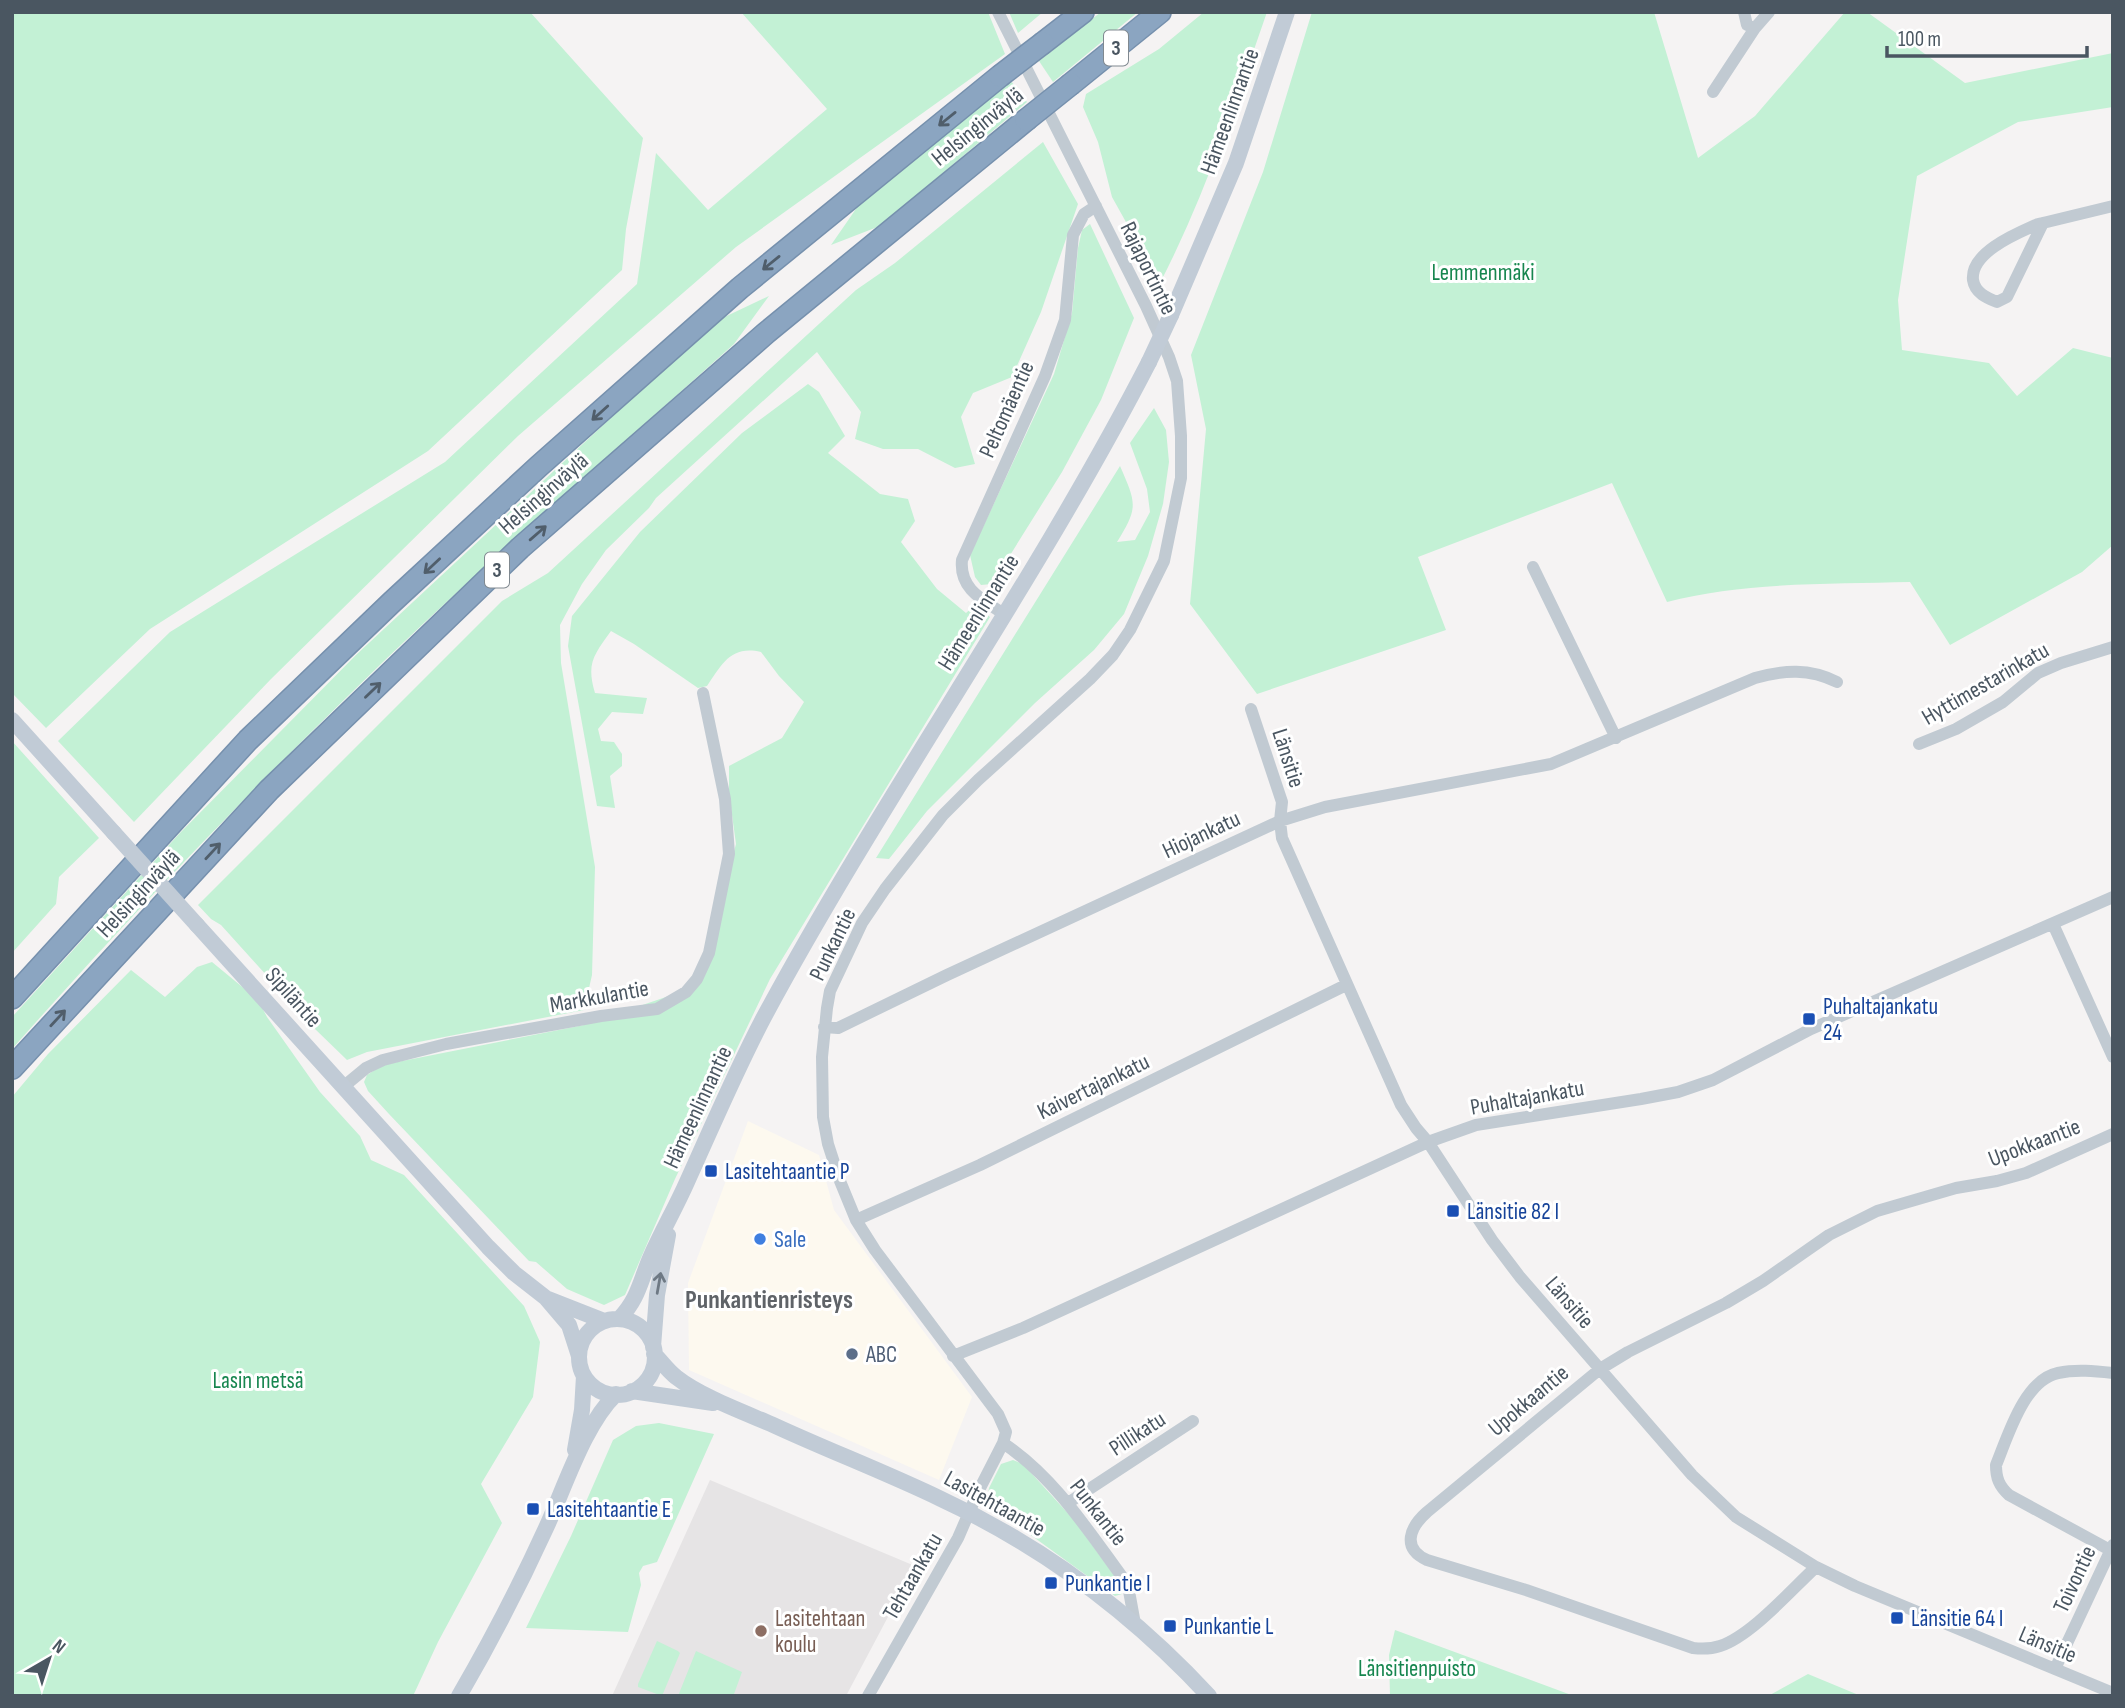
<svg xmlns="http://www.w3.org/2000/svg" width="2125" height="1708" viewBox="0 0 2125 1708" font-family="'Sofia Sans Condensed',sans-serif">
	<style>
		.commercial { fill: #fdf9ef }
		.education { fill: #e6e4e5 }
		.green { fill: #c3f1d5 }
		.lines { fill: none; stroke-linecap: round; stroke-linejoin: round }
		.highway-casing { stroke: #7690ad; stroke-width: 24 }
		.street { stroke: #c1cad2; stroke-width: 12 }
		.secondary { stroke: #c1cbd6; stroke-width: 16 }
		.highway { stroke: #8ba5c1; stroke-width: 21 }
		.highway-bridge-casing { stroke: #7690ad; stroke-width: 24; stroke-linecap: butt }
		.secondary-bridge { stroke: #c1cbd6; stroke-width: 16 }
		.highway-bridge { stroke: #8ba5c1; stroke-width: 21 }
		.oneway { stroke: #505e6b }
		.oneway2 { stroke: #6e7984 }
		.transit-dot { fill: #1a4fb4; stroke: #fff; stroke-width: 2.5 }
		.shop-dot { fill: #3f7fe0; stroke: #fff; stroke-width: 2.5 }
		.service-dot { fill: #5c6f8a; stroke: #fff; stroke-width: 2.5 }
		.education-dot { fill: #8d6e63; stroke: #fff; stroke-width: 2.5 }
		.labels { text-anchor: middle; stroke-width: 6; stroke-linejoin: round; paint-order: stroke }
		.shield { fill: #fff; stroke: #808990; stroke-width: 2 }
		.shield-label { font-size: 21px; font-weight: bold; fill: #4a5661 }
		.street-label { font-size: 23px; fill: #4a5661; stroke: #fff }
		.park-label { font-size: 23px; fill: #17864f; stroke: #fff }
		.transit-label { font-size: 23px; fill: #164399; stroke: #fff; text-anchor: start }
		.shop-label { font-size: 23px; fill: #366cbe; stroke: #fff; text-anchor: start }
		.service-label { font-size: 23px; fill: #4e5e75; stroke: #fff; text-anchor: start }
		.education-label { font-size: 23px; fill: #785e54; stroke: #fff; text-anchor: start }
		.quarter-label { font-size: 26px; font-weight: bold; fill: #5f6368; stroke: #fff }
	</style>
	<rect width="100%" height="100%" fill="#f5f3f3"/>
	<path class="commercial" d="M748 1121 819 1155 834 1210 972 1397 939 1480 689 1370 688 1283Z"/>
	<path class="education" d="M710 1480 915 1566 846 1696H612Z"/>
	<path class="green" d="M12 12H530L643 138 626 229 622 270 428 451 150 629 46 728 12 693Z
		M741 12H988L1005 54 736 247 518 436 271 679 134 822 58 741 170 632 445 462 637 284 656 153 708 210 827 109Z
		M1009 12H1043L1018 33Z
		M1101 12H1138L1053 82 1039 61Z
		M1204 12H1267C1235 104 1205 196 1160 283L1112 197 1098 142 1083 107 1086 94 1159 49Z
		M1312 12H1654L1698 158 1755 116 1845 12H1867L1965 83 2113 53V107L2018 122 1917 176 1898 300 1902 350 1989 363 2017 396 2073 348 2113 358V545L2082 572 1950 645 1910 582C1832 584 1742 582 1667 602L1612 483 1418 557 1446 630 1257 694 1190 604 1206 429 1191 355 1263 172Z
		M1011 81 1027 102 880 226 831 245 858 206Z
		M1043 142 1078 204 1041 312 1012 377 973 393 961 417 975 464 955 468 918 449H883L855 439 861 412 817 352 656 498 649 508 606 550 582 584 560 625 561 663 595 867 592 975 584 1010 367 1052 347 1060 314 1028 221 925 211 919 198 905 502 601 548 573 856 290 895 263Z
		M1090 224 1134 318 1101 400 1062 472 992 584 981 585 975 577 970 555 1054 374 1072 313 1078 248 1082 230Z
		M769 296 734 344C631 437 525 528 424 623 280 759 143 901 12 1049V1017L179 834 356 655 714 322Z
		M808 384 819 392 845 436 828 453 880 494 908 499 915 521 901 542 937 589 966 613 975 605 990 617 770 979 675 1179 625 1295 604 1305 567 1289 536 1262 529 1261 389 1114 368 1091 364 1082 367 1075 382 1065 584 1025 698 986 736 844 729 793V766L782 738 804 702 779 676 761 652C731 645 722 664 707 686L698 688 634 644 611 631C594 655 586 663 595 693L647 698 643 714 612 712 598 729 601 741 614 742 622 754V766L610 776 615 808 597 806 568 646 572 616 640 532 742 433Z
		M1154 408 1166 430 1169 462 1163 504 1148 556 1124 614 1094 650 1035 703 927 811 889 859 876 858 1120 466C1136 503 1139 507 1117 542L1135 540 1150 512 1147 489 1130 443Z
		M12 741 99 838 59 877 56 904 12 953Z
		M212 962 258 1000 267 1017 320 1092 360 1136 371 1160 404 1175 524 1306 540 1342 533 1397 481 1484 502 1523 438 1642 413 1696H12V1097L48 1054 131 970 165 997 197 967Z
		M659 1423 714 1434 657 1562 643 1566 639 1573 641 1585 628 1632 526 1628 571 1536 613 1440 636 1426Z
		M1013 1460 1023 1464 1074 1520 1119 1582 1122 1594 1115 1596 1021 1528 995 1515 986 1505 989 1488 1001 1464Z
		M1395 1630 1574 1696H1390L1389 1655Z
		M657 1641 678 1651 680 1653 662 1696 638 1687V1684Z
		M696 1651 742 1672 734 1694 737 1696H678Z
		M1808 1674 1861 1696H1768Z"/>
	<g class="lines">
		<g class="highway-casing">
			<path id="highway" d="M1043 43 1083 12
				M1071 84 1160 12
				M12 998 248 740 392 602 539 466 740 288 1000 76
				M12 1068 269 790 520 548 766 333 1026 120"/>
		</g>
		<path class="street" d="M1744 12 1747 25 1755 28 1769 12
			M1713 92 1755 28
			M2043 223 2007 297 1997 302C1987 298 1975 293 1973 280 1970 252 2018 233 2038 224L2047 222 2113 206
			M1533 567 1616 738
			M1004 614C983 600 959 589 962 560L1045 376 1065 320 1073 235 1084 214 1096 206
			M1251 709 1282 802 1280 821 1282 838 1401 1105 1416 1128 1428 1142 1492 1240 1520 1277 1692 1475 1736 1517 1816 1567 1855 1586 2113 1693
			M1919 744 1956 729 2003 702 2038 673 2061 663 2113 647
			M2053 924 2113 1057
			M824 1027 838 1028 947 975 1280 821 1325 807 1551 764 1755 678C1784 670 1809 668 1837 682
			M343 1087 366 1068 383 1060 446 1044 601 1016 657 1009 686 992 697 979 709 953 729 854 725 799 703 693
			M856 1220 980 1165 1346 985
			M953 1356 1023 1328 1428 1142 1476 1125 1641 1099 1678 1092 1713 1080 1811 1029 2113 897
			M1003 1443C1054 1477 1087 1529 1123 1578L1129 1591 1135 1624
			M1068 1503 1193 1421
			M2110 1550 2009 1495C1999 1486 1996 1478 1996 1465 2008 1436 2024 1380 2058 1373 2076 1369 2095 1371 2113 1373
			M1816 1567C1791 1590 1751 1636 1720 1646 1711 1649 1702 1649 1693 1648L1526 1590 1427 1560C1401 1548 1410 1527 1427 1512L1600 1369 1628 1352 1726 1303 1763 1281 1829 1235 1877 1211 1956 1188 1997 1181 2026 1173 2113 1134
			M2055 1669 2113 1545
			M868 1696 958 1538 978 1492 1003 1443 1006 1432 998 1414 875 1250 856 1220 840 1181 828 1144 823 1117 822 1057 827 1008 830 991 862 923 885 889 943 815 978 780 1090 679 1113 655 1130 630 1164 561 1181 478V436L1177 381 1169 357 1146 306 998 12"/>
		<path class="secondary" d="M1171 315 1236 163 1287 12
			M12 720 114 833
			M197 925 488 1247 514 1273 546 1298 569 1325 579 1356
			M548 1299 604 1321
			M619 1319C639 1298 640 1281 651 1256 662 1231 676 1207 687 1182 712 1127 736 1070 764 1017 884 794 1033 587 1149 362
			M579 1357a38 38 0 1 1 76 0a38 38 0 1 1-76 0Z
			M653 1347 657 1295 668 1235
			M654 1354C661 1361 668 1371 676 1377 700 1396 743 1412 771 1424 827 1450 885 1472 941 1499 1042 1546 1133 1614 1209 1696
			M632 1391 713 1403
			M575 1450 582 1410 584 1376
			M459 1696C491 1641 520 1585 546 1528 565 1487 584 1425 616 1394"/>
		<use href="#highway" class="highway"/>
		<g class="highway-bridge-casing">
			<path id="highway-bridge" d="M1000 76 1043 43
				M1026 120 1071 84"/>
		</g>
		<path class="secondary-bridge" d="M1149 362 1171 315
			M114 833 197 925"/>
		<use href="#highway-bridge" class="highway-bridge"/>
	</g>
	<defs><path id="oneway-shaft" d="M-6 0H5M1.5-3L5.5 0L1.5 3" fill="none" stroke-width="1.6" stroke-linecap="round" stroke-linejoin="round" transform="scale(1.75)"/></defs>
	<g class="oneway">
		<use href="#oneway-shaft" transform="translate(947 119) rotate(141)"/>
		<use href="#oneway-shaft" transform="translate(771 263) rotate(141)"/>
		<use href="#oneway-shaft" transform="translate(600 413) rotate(138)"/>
		<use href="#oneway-shaft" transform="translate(538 533) rotate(-41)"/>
		<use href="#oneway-shaft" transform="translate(432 566) rotate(137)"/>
		<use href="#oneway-shaft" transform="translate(373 690) rotate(-44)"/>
		<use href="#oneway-shaft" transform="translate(213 851) rotate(-47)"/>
		<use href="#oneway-shaft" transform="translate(58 1018) rotate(-47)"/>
	</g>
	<use class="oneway2" href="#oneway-shaft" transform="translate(659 1283) rotate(-80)"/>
	<g class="transit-dot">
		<rect x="1802" y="1012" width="14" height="14" rx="3.5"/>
		<rect x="704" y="1164" width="14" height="14" rx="3.5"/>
		<rect x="1446" y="1204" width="14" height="14" rx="3.5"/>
		<rect x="526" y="1502" width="14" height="14" rx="3.5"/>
		<rect x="1044" y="1576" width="14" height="14" rx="3.5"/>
		<rect x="1890" y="1611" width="14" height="14" rx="3.5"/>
		<rect x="1163" y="1619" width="14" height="14" rx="3.5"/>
	</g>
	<circle class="shop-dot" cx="760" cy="1239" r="7"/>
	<circle class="service-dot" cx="852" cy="1354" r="7"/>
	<circle class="education-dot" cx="761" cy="1631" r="7"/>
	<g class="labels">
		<g class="shield">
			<rect x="1104" y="30.5" width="24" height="35" rx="5"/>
			<rect x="485" y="552.5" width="24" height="35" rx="5"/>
		</g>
		<g class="shield-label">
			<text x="1116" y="55">3</text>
			<text x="497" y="577">3</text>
		</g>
		<g class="street-label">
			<text transform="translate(1229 111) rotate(-70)" y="8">Hämeenlinnantie</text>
			<text transform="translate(977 126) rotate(-39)" y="8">Helsinginväylä</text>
			<text transform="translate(1149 268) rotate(64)" y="8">Rajaportintie</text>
			<text transform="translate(1006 409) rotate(-66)" y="8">Peltomäentie</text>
			<text transform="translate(543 493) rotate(-41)" y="8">Helsinginväylä</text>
			<text transform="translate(978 612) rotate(-58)" y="8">Hämeenlinnantie</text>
			<text transform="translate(1985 683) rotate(-30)" y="8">Hyttimestarinkatu</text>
			<text transform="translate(1289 758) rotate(72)" y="8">Länsitie</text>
			<text transform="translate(1201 834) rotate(-25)" y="8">Hiojankatu</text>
			<text transform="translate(138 893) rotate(-47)" y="8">Helsinginväylä</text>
			<text transform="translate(832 944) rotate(-64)" y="8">Punkantie</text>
			<text transform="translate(599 996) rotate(-10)" y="8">Markkulantie</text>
			<text transform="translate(294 997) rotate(48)" y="8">Sipiläntie</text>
			<text transform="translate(1093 1086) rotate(-26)" y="8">Kaivertajankatu</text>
			<text transform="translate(1527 1097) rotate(-10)" y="8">Puhaltajankatu</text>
			<text transform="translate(697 1107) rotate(-65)" y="8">Hämeenlinnantie</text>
			<text transform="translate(2034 1142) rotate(-21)" y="8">Upokkaantie</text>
			<text transform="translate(1570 1302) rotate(49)" y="8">Länsitie</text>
			<text transform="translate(1528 1400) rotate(-40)" y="8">Upokkaantie</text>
			<text transform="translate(1137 1433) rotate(-33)" y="8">Pillikatu</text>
			<text transform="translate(995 1503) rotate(29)" y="8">Lasitehtaantie</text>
			<text transform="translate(1099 1512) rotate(52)" y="8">Punkantie</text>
			<text transform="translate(912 1576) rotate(-60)" y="8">Tehtaankatu</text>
			<text transform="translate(2074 1579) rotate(-65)" y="8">Toivontie</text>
			<text transform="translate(2048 1644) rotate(23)" y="8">Länsitie</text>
		</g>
		<g class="park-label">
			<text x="1483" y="280">Lemmenmäki</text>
			<text x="258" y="1388">Lasin metsä</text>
			<text x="1417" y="1676">Länsitienpuisto</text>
		</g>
		<g class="transit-label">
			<text x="1823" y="1014">Puhaltajankatu<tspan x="1823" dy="26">24</tspan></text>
			<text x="725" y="1179">Lasitehtaantie P</text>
			<text x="1467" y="1219">Länsitie 82 I</text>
			<text x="547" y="1517">Lasitehtaantie E</text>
			<text x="1065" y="1591">Punkantie I</text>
			<text x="1911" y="1626">Länsitie 64 I</text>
			<text x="1184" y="1634">Punkantie L</text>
		</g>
		<g class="shop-label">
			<text x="774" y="1247">Sale</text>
		</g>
		<g class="service-label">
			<text x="866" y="1362">ABC</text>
		</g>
		<g class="education-label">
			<text x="775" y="1626">Lasitehtaan<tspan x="775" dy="26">koulu</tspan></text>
		</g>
		<g class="quarter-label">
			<text x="769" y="1308">Punkantienristeys</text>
		</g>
	</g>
	<rect width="2125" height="1708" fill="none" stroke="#4a5661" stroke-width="28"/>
	<g transform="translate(49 1659) rotate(39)" stroke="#ffffff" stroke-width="5" paint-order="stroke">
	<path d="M0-5L12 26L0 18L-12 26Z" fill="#4a5661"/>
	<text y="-10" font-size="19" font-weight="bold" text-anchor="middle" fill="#4a5661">N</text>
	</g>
	<path d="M1887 46v10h200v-10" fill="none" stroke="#4a5661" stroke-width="3.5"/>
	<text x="1898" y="46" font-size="21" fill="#4a5661" stroke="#ffffff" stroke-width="5" paint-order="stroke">100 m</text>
</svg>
